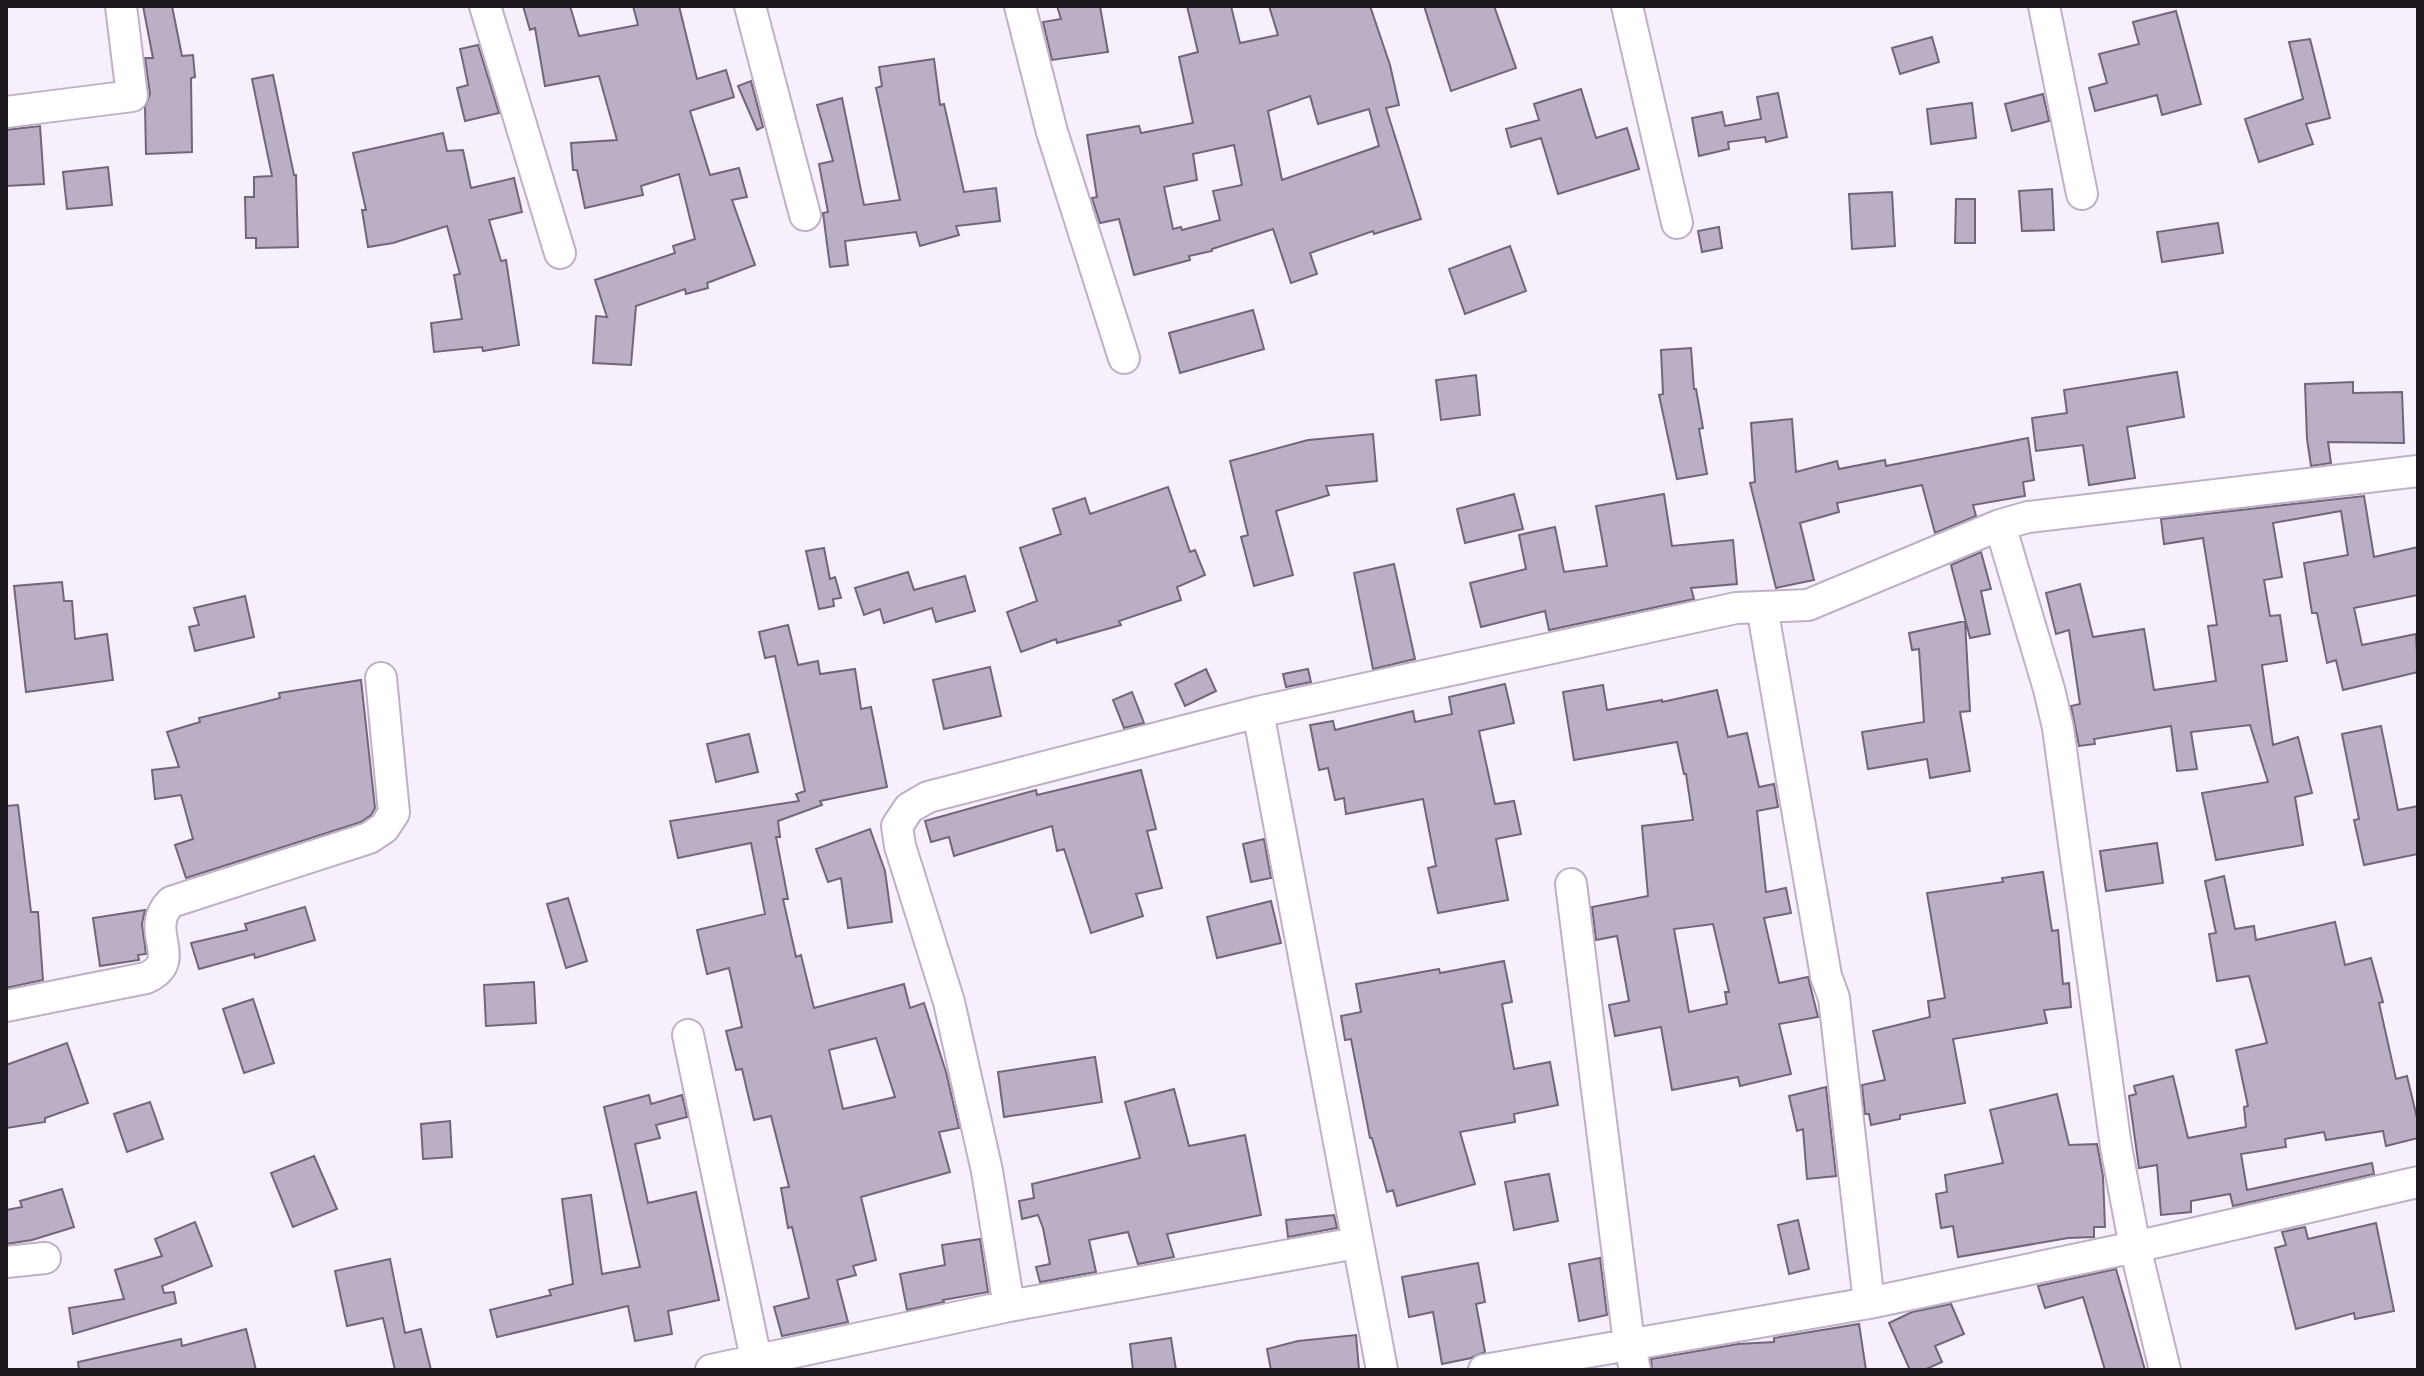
<svg xmlns="http://www.w3.org/2000/svg" width="2424" height="1376" viewBox="0 0 2424 1376" font-family="'Source Serif 4',serif">
	<style>
		.building { fill: #bbafc6; stroke: #71667a; stroke-width: 2; fill-rule: evenodd }
		.lines { fill: none; stroke-linecap: round; stroke-linejoin: round }
		.minor-casing { stroke: #beb0c6; stroke-width: 34 }
		.minor { stroke: #fff; stroke-width: 30 }
	</style>
	<rect width="100%" height="100%" fill="#f8effd"/>
	<path class="building" d="M143 6H172L182 56 193 55 195 77 191 78 192 152 146 154 145 107 150 94 145 58H153Z
		M523 6H570L579 36 638 25 633 6H679L697 79 726 70 734 97 690 111 710 175 739 168 747 197 732 200 755 265 707 283 708 288 686 294 685 289 636 306 631 365 593 363 596 316 607 317 595 280 675 253 673 246 695 239 679 174 641 186 643 195 585 208 577 170H573L571 143 617 140 599 76 545 86 535 28 530 30Z
		M1057 6H1100L1108 52 1052 60 1043 22 1061 19Z
		M1187 6H1231L1240 43 1278 35 1269 6H1370L1390 65 1399 105 1386 108 1421 219 1374 234 1373 231 1310 253 1317 274 1291 283 1273 229 1212 249V251L1189 256 1190 260 1134 275 1119 219 1100 223 1092 198 1097 197 1087 135 1139 126 1141 133 1193 123 1179 57 1198 52ZM1310 96 1318 124 1369 109 1379 146 1282 180 1268 111ZM1234 145 1242 185 1213 191 1220 220 1182 230 1181 227 1173 229 1164 187 1197 180 1193 154Z
		M1424 6H1494L1516 68 1451 91Z
		M2176 11 2201 104 2162 115 2157 95 2095 111 2089 88 2107 83 2099 54 2139 44 2133 22Z
		M1932 37 1939 62 1900 74 1892 48Z
		M2310 39 2330 118 2306 124 2313 144 2259 162 2245 119 2303 99 2289 42Z
		M478 45 499 113 465 121 457 88 468 85 460 49Z
		M934 59 940 105 944 104 964 192 996 188 1000 221 956 226 959 235 920 246 916 232 845 241 848 265 830 267 823 213 828 212 819 164 833 161 817 105 842 98 864 205 900 200 876 88 882 86 879 67Z
		M273 75 294 175H296L298 247 256 248V238H246L245 197H254V177L272 176 252 79Z
		M751 81 763 127 757 130 738 86Z
		M1581 89 1596 138 1627 128 1639 169 1558 194 1541 138 1511 147 1506 129 1539 120 1534 104Z
		M1778 93 1787 137 1766 142 1765 137 1728 142 1729 149 1699 156 1692 118 1722 112 1725 126 1761 119 1757 97Z
		M2043 94 2049 121 2012 131 2005 104Z
		M1972 103 1976 138 1931 144 1927 109Z
		M40 126 44 184 6 186V130Z
		M443 133 447 151 463 150 471 188 514 178 522 212 489 220 501 261 506 260 519 345 483 351 482 347 434 352 431 323 462 319 454 275 460 274 447 226 393 243 368 247 362 210H366L353 153Z
		M108 167 112 205 67 209 63 172Z
		M2052 189 2054 230 2022 231 2019 191Z
		M1892 192 1895 246 1852 249 1849 194Z
		M1956 199H1975V243H1955Z
		M2218 223 2223 253 2162 262 2157 232Z
		M1719 227 1722 248 1702 252 1698 231Z
		M1510 246 1526 291 1465 314 1449 269Z
		M1253 310 1264 349 1180 373 1169 333Z
		M1691 348 1694 389H1696L1703 428 1699 429 1707 474 1677 479 1659 395 1663 394 1661 350Z
		M2177 372 2184 417 2127 427 2135 478 2089 485 2083 445 2036 451 2032 418 2067 413 2064 390Z
		M1476 375 1480 415 1441 420 1436 380Z
		M2353 382V393L2402 392 2404 443 2328 442 2331 463 2311 466 2307 439 2305 384Z
		M1792 419 1796 472 1837 461 1839 469 1885 460 1886 466 2028 438 2034 480 2023 482 2025 496 1973 505 1976 516 1935 533 1922 485 1837 503 1839 512 1800 523 1814 580 1776 588 1750 483 1755 482 1751 423Z
		M1373 434 1377 481 1326 486 1329 495 1276 511 1293 575 1254 586 1241 537 1248 535 1230 461 1308 440Z
		M1168 487 1190 552 1195 550 1205 575 1177 587 1181 600 1119 621 1121 625 1057 643 1056 639 1021 652 1007 612 1037 601 1020 548 1061 534 1053 509 1085 498 1090 514Z
		M1514 494 1523 529 1465 543 1457 509Z
		M1664 494 1672 546 1733 540 1737 584 1691 588 1694 599 1549 630 1545 611 1481 627 1470 583 1526 569 1519 535 1555 527 1564 572 1607 566 1596 506Z
		M2364 496 2374 557 2418 547V595L2354 608 2362 645 2416 634 2418 672 2343 690 2336 660 2327 663 2317 613H2312L2304 563 2348 555 2341 511 2273 523 2282 577 2264 580 2270 616 2280 615 2287 661 2262 665 2273 745 2298 737 2312 793 2295 797 2303 845 2216 860 2202 793 2268 782 2250 725 2191 732 2197 769 2177 771 2171 726 2094 739 2095 744 2079 746 2071 706 2080 704 2069 630 2056 634 2046 593 2080 584 2093 637 2144 629 2154 690 2216 681 2208 626 2217 625 2203 538 2164 544 2161 519Z
		M824 548 830 579 835 577 841 598 833 599 834 606 819 609 806 551Z
		M1981 552 1991 589 1981 591 1990 634 1970 638 1951 565Z
		M1394 564 1415 659 1373 669 1354 573Z
		M908 572 914 590 965 576 975 611 936 622 932 608 884 623 880 609 864 615 855 588Z
		M62 582 64 601H72L75 639 107 634 113 680 26 692 14 586Z
		M245 596 254 637 195 651 189 627 199 625 194 608Z
		M1965 621 1970 711 1960 712 1970 771 1930 778 1927 759 1868 769 1862 732 1924 722 1919 649 1912 650 1909 633Z
		M788 625 798 665 818 661 820 674 855 669 861 709 871 707 887 787 820 801 822 805 778 821 780 837H776L788 899H783L796 957 801 955 814 1008 904 984 910 1008 924 1003 946 1072 959 1128 939 1132 950 1172 861 1197 876 1260 853 1266 856 1275 837 1280 848 1322 782 1336 774 1307 809 1298 792 1227 788 1228 781 1188 789 1187 771 1116 754 1120 742 1069 736 1070 726 1031 742 1027 729 968 707 974 697 930 765 914 751 843 678 858 670 821 799 801 796 794 805 791 775 656 765 658 759 632ZM876 1038 895 1097 843 1109 829 1050Z
		M990 667 1001 716 944 729 933 680Z
		M1206 669 1216 691 1185 706 1175 684Z
		M1308 669 1311 682 1286 687 1283 674Z
		M361 680 375 808 371 815 361 822 186 878 175 845 193 839 181 795 155 799 152 770 179 767 167 732 200 722 199 718 280 698 279 693Z
		M1505 684 1514 723 1479 731 1495 804 1514 801 1521 834 1496 839 1508 900 1438 913 1428 868 1436 866 1423 799 1346 814 1344 798 1335 800 1328 768 1319 770 1310 725 1333 721 1335 730 1413 711 1415 722 1452 714 1449 697Z
		M1603 685 1607 710 1662 700V702L1717 690 1728 737 1747 733 1759 787 1774 784 1778 807 1757 811 1766 892 1786 888 1791 913 1764 918 1779 983 1808 977 1818 1017 1779 1024 1791 1074 1740 1086 1738 1077 1672 1090 1661 1027 1615 1036 1609 1005 1629 1001 1617 936 1596 940 1592 907 1648 896 1642 826 1693 820 1686 774H1684L1677 742 1574 760 1563 692ZM1713 924 1729 992H1725L1727 1004 1689 1012 1674 929Z
		M1132 692 1144 723 1124 728 1113 700Z
		M2381 726 2398 810 2418 806V854L2364 865 2354 820 2359 819 2342 734Z
		M749 734 758 772 716 782 707 744Z
		M1141 770 1156 829 1147 831 1162 888 1136 894 1143 916 1091 933 1064 849 1057 851 1052 826 954 856 949 837 931 842 925 821 1036 790 1037 795Z
		M18 805 31 912H38L43 980 6 988V806Z
		M870 829 885 871 892 922 848 928 841 878 828 882 816 849Z
		M1264 839 1271 878 1251 882 1243 844Z
		M2157 843 2163 883 2106 891 2100 851Z
		M2043 872 2052 931 2058 930 2063 984 2069 983 2071 1007 2044 1010 2047 1023 1953 1039 1965 1103 1900 1115V1119L1871 1125 1869 1114H1865L1862 1085 1885 1080 1873 1031 1930 1017 1928 1001 1945 998 1927 893 2003 882 2002 878Z
		M2224 876 2235 929 2254 926 2256 940 2335 922 2345 965 2371 958 2383 1002 2379 1003 2396 1079 2407 1076 2418 1122V1138L2386 1146 2383 1131 2326 1140 2324 1132 2285 1139 2286 1147 2241 1154 2247 1190 2372 1163 2374 1174 2233 1206 2230 1194 2191 1201V1212L2161 1215 2157 1165 2139 1168 2129 1096 2136 1094 2134 1086 2173 1076 2188 1138 2246 1127 2244 1107 2248 1106 2236 1050 2267 1043 2249 976 2217 981 2209 934 2216 933 2205 881Z
		M568 898 587 961 566 968 547 904Z
		M1271 901 1281 943 1217 958 1207 917Z
		M305 907 315 940 255 958 254 954 199 969 191 943 247 930 245 924Z
		M145 910 142 924 146 954 138 955 139 960 100 966 93 918Z
		M1504 961 1512 1002 1502 1004 1514 1069 1550 1062 1558 1105 1514 1114 1515 1122 1460 1132 1475 1184 1397 1206 1393 1190 1387 1192 1372 1138H1370L1351 1039 1345 1040 1341 1016 1361 1012 1356 984 1439 969 1440 973Z
		M534 982 536 1023 486 1026 484 985Z
		M253 999 274 1063 244 1073 223 1009Z
		M67 1043 88 1103 45 1118V1122L6 1128V1065Z
		M1095 1057 1102 1102 1004 1117 998 1072Z
		M1826 1087 1836 1176 1807 1179 1803 1129 1797 1131 1789 1096Z
		M1174 1089 1189 1146 1245 1135 1261 1215 1167 1234 1174 1257 1138 1264 1128 1232 1089 1240 1096 1272 1040 1282 1036 1267 1050 1264 1043 1228 1038 1215 1022 1219 1019 1201 1034 1198 1032 1184 1140 1158 1125 1102Z
		M2057 1094 2069 1145 2097 1144 2103 1176 2105 1227H2094V1237L2068 1238 1958 1257 1953 1226 1941 1228 1936 1194 1947 1192 1945 1175 2003 1163 1990 1110Z
		M649 1095 651 1104 682 1095 687 1117 656 1125 660 1138 635 1144 648 1203 696 1192 719 1300 668 1311 672 1334 635 1341 628 1306 497 1337 490 1310 551 1295 549 1290 573 1284 562 1199 591 1195 602 1274 640 1267 604 1107Z
		M150 1102 163 1139 127 1152 114 1114Z
		M450 1121 452 1157 423 1159 421 1124Z
		M314 1156 337 1209 293 1227 271 1173Z
		M1549 1174 1558 1221 1514 1230 1505 1182Z
		M62 1189 74 1227 32 1240 6 1244V1210L22 1207 20 1201Z
		M1334 1215 1337 1228 1288 1237 1286 1220Z
		M1798 1220 1809 1269 1789 1274 1778 1225Z
		M195 1222 212 1266 162 1286 164 1293 174 1292 176 1303 73 1334 69 1308 124 1299 115 1270 162 1256 155 1239Z
		M2376 1223 2394 1311 2355 1319 2354 1313 2296 1329 2275 1248 2286 1245 2282 1232 2305 1227 2308 1239Z
		M980 1239 988 1292 943 1300 944 1302 907 1310 900 1274 945 1265 942 1245Z
		M1600 1258 1607 1315 1579 1321 1569 1264Z
		M390 1259 405 1333 421 1329 431 1370H395L383 1318 347 1326 335 1271Z
		M1478 1263 1485 1302 1476 1304 1485 1352 1471 1358 1442 1364 1433 1312 1409 1317 1402 1277Z
		M2116 1269 2145 1370H2105L2083 1297 2045 1308 2038 1286Z
		M1951 1304 1964 1334 1935 1346 1942 1362 1924 1370H1910L1889 1323 1912 1312Z
		M1859 1324 1866 1370H1652L1651 1359 1738 1344 1774 1342V1338Z
		M246 1329 256 1370H79L78 1362 181 1339 182 1346Z
		M1356 1335 1359 1370H1271L1267 1349 1298 1341Z
		M1171 1338 1176 1370H1133L1130 1344Z"/>
	<g class="lines">
		<g class="minor-casing">
			<path id="minor" d="M485 6 560 253
				M750 6 805 215
				M1020 6 1052 132 1124 358
				M1627 6 1677 223
				M2044 6 2082 194
				M6 112 132 96 121 6
				M2000 525 2049 689 2058 728 2116 1147 2135 1247 2165 1370
				M1762 607 1826 976 1834 998 1869 1303
				M1258 712 1382 1370
				M1571 884 1629 1343 1635 1370
				M6 1006 146 978C186 960 142 931 171 902L369 838 384 828 394 813 381 678
				M688 1035 756 1359
				M6 1262 45 1258
				M1009 1306 987 1171 949 1002 900 846 897 826 909 808 928 797 1258 712 1736 608 1808 605 2000 525 2028 517 2418 471
				M711 1370 1009 1306 1356 1243
				M1484 1370 1869 1303 2135 1247 2418 1182"/>
		</g>
		<use href="#minor" class="minor"/>
	</g>
	<rect width="2424" height="1376" fill="none" stroke="#1c171f" stroke-width="16"/>
</svg>
